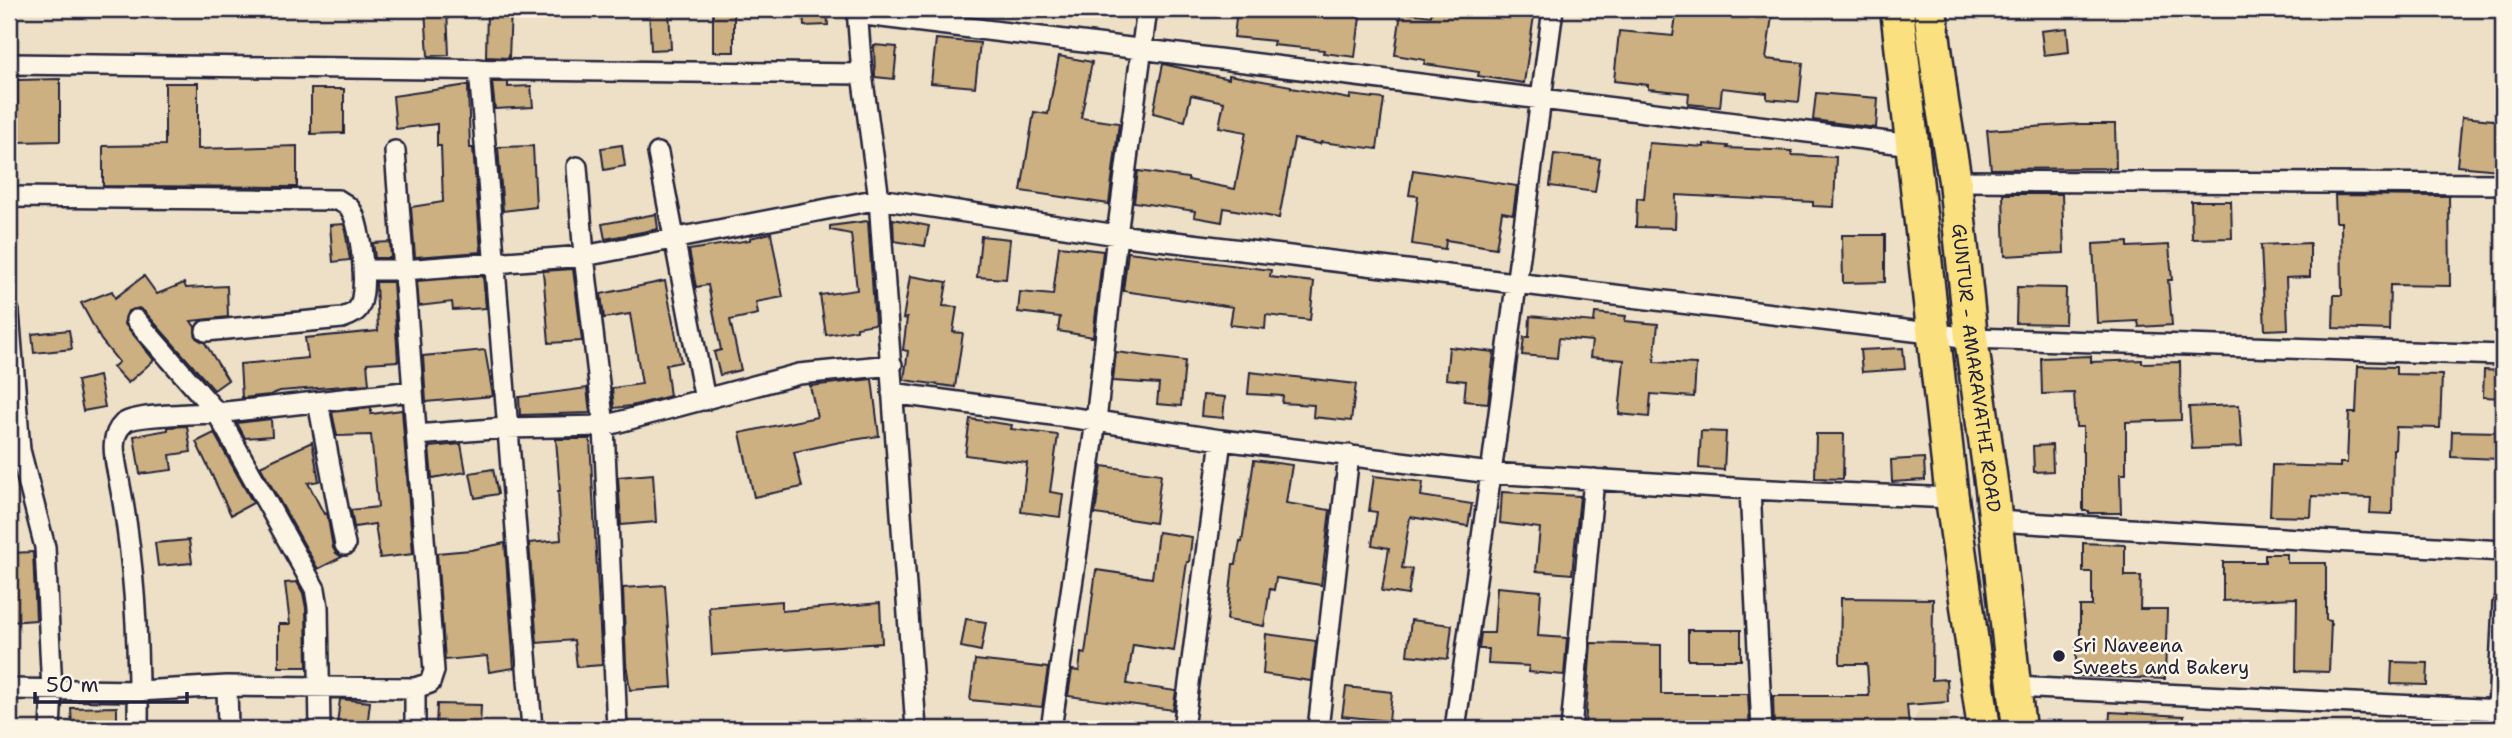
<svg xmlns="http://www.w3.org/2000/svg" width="2512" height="738" viewBox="0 0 2512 738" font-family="'Shantell Sans',sans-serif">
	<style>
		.built { fill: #e4d2b2 }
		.building { fill: #ccb081; stroke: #22223b; stroke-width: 2 }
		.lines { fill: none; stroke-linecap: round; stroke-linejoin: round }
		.minor-casing { stroke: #22223b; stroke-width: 24 }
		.primary-casing { stroke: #22223b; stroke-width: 37 }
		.minor { stroke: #fcf5e5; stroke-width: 19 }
		.primary { stroke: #fbe080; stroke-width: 32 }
		.poi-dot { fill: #22223b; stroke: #fcf5e5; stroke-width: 2.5 }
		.labels { text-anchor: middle; stroke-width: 5; stroke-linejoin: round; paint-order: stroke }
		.street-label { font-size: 19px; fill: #22223b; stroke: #fcf5e5 }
		.poi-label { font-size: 19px; fill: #22223b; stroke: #fcf5e5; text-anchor: start }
	</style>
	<rect width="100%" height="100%" fill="#eee0c7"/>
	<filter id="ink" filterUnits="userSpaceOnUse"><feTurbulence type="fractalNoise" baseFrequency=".0143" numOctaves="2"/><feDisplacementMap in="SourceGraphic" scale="14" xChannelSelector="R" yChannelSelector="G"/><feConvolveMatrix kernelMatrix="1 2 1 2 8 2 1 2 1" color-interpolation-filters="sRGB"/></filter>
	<g filter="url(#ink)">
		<path class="built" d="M1919 710 1949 711 1951 729H1909Z"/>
		<path class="building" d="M425 9H447L449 55 428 56Z
			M487 9H511L509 58 486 57Z
			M649 9H669L671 49 651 50Z
			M713 9H734V52H713Z
			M803 9H827L828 25 804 26Z
			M1237 9H1361L1355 57 1323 53 1324 50 1273 45 1274 41 1234 37Z
			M1432 9 1486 15 1487 9H1535L1524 83 1478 76 1479 72 1424 64 1425 60 1395 55 1401 12 1431 16Z
			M1677 9H1773L1766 59 1803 63 1799 102 1767 99V93L1722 88 1720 107 1688 104 1689 93 1648 89V85L1614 81 1619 31 1673 36Z
			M2067 28 2069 52 2044 55 2041 31Z
			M936 39 980 43 975 87 931 83Z
			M874 45 897 47 894 79 875 77Z
			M1059 56 1092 62 1081 118 1119 123 1109 204 1021 191 1034 112 1048 114Z
			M1163 64 1229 79V75L1291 86V88L1350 99V95L1384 99 1377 149 1321 142 1320 144 1294 139 1279 218 1224 208 1222 222 1194 217 1195 211 1134 202 1138 171 1188 178V180L1235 189 1246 132 1219 127 1224 102 1191 95 1185 121 1153 113Z
			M60 79V141L18 142 17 80Z
			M492 82H508V87L531 86 533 107 495 109Z
			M165 83H198V149L297 146V187L103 186V146L165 145Z
			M468 85 470 148H473L481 252 415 257 411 207 443 202 441 146H437V124L396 129 393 96Z
			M311 89H344V133L311 134Z
			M1816 93 1878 98 1876 128 1813 120Z
			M2462 117 2503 121 2499 170 2457 166Z
			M2079 124H2115L2116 168 1991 169 1987 130Z
			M1649 143 1704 147V144L1728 146 1727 148 1792 151V155L1836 157 1834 207 1813 206V202L1676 195 1675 228 1636 227 1637 198 1644 199Z
			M622 145 625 166 604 170 601 148Z
			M533 146 536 207 503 211 498 147Z
			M1554 154 1600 159 1595 192 1550 186Z
			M1413 170 1517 186 1513 214 1502 212 1496 248 1446 240 1445 249 1412 244 1418 196 1409 195Z
			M2003 194H2062L2064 253 2005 256Z
			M2335 195 2449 196 2450 286 2390 285 2389 330 2333 328 2334 295H2342L2341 222H2336Z
			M2191 201H2231L2232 238 2192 239Z
			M656 214 658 229 605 239 602 224Z
			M893 219 929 226 925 246 894 241Z
			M868 221 875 324 857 327V330L826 335 820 295 857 290 851 234 830 230V226Z
			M344 224 350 260 333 262 330 225Z
			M771 233 783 297 756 302 758 314 730 320 741 370 720 375 714 352 721 350 708 285 696 287 689 250 750 240V238Z
			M1842 235H1885V282L1843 283Z
			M981 236 1010 239 1006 279 977 277Z
			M390 242 391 258H375L373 243Z
			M2128 242V247L2169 245 2172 280H2168L2172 325 2139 327 2138 321 2097 323 2093 244Z
			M2310 243V277L2286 278 2288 329 2265 330 2261 245Z
			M1059 246 1103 251 1093 337 1058 331 1060 317 1018 312 1020 292 1053 295Z
			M1128 252 1271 270 1270 277 1314 282 1310 320 1266 315 1265 329 1230 325 1233 307 1123 291Z
			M573 269 582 341 549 343 543 271Z
			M144 276 157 294 184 283 186 288 227 286 228 317 191 321 195 327 196 338 205 343 228 380 214 390 145 312 139 308 128 311 124 323 154 360 128 383 113 367 119 362 101 340 81 303 112 291 115 298Z
			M483 276 486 308 453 310 452 302 419 306 417 281Z
			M910 276 947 282 943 306 957 307 953 332 963 333 955 387 904 380 908 351 903 350 907 318 903 319Z
			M665 281 681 362 666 365 670 396 631 406 614 408 612 388 642 384 630 314 604 318 601 294Z
			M376 282H393L398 361 367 363 369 384 280 391 270 395 242 398 240 364 308 358 305 338 378 331Z
			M2017 287 2066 288 2065 324 2016 323Z
			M1595 313 1626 316 1625 321 1658 324 1654 362 1696 364 1694 397 1651 394 1649 417 1619 414 1624 360 1590 357 1592 341 1559 338 1557 358 1522 355 1524 337H1529L1530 316 1594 322Z
			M69 330 72 349 34 353 32 334Z
			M1449 347 1494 352 1488 403 1464 401 1466 381 1446 379Z
			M1903 348 1905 369 1862 372 1860 350Z
			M485 350 493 396 426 402 423 356Z
			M1116 352 1185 361 1181 406 1157 404 1159 384 1113 381Z
			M2091 356V362L2142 360V363L2180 362 2181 420 2126 422V474H2120L2121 513H2089V511H2083V427H2076L2074 393 2042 394 2041 358Z
			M2358 366 2396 367V374L2442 375 2440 428 2396 427 2395 449H2393L2392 514 2370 513 2371 498 2312 496 2311 517 2270 516 2272 465 2340 467V463H2347L2349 413H2356Z
			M2484 370 2503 371V398L2483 397Z
			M1250 372 1356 384 1351 421 1313 417 1314 405 1282 403 1283 396 1248 394Z
			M99 376 105 407 83 411 77 381Z
			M872 379 879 436 840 442 794 452 802 487 754 497 740 433 817 417 810 386Z
			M587 388 590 413 520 415 519 397Z
			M1203 395 1225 397 1223 418 1201 416Z
			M2239 405 2242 447 2192 449 2189 407Z
			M371 408V414L402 410 413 554 380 558 375 524 354 527 351 510 378 507 371 435 337 436 332 412Z
			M271 419 272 436 245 438 237 423Z
			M970 419 1012 425 1011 429 1058 435 1050 492 1063 494 1060 517 1021 512 1027 463 965 455Z
			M187 426 191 452 170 455 172 470 140 474 134 436 168 430V427Z
			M1701 431 1726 432 1724 470 1699 468Z
			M2452 431 2500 432 2499 459 2451 457Z
			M214 433 253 503 231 515 196 442Z
			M1816 434H1844L1843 479 1815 478Z
			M556 439H590L602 665 577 667 574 640 537 643 529 543 561 540 558 491H560Z
			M312 442 319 481 308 483 324 514 327 513 333 548 336 553 342 557 318 569 260 466Z
			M461 444 466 472 432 478 429 447Z
			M2052 445 2053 471 2034 472 2033 446Z
			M1924 458 1925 480 1892 482 1891 460Z
			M1254 460 1292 465 1286 503 1330 510 1321 585 1276 578 1274 590 1270 589 1264 626 1227 620 1233 564H1236L1240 541 1242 542Z
			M1102 466 1161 474 1155 523 1095 514Z
			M493 469 498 494 475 498 470 473Z
			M653 474 656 522 621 525 618 477Z
			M1374 476 1423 482 1421 496 1472 504 1468 526 1410 517 1402 568 1412 569 1408 595 1382 591 1389 548 1372 545 1377 512 1369 511Z
			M1502 492 1580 496 1572 574 1536 571 1540 528 1500 523Z
			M1158 532 1192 537 1189 562H1187L1174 651 1133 645 1127 684 1176 691 1173 710 1068 696 1072 670 1079 671 1081 653 1085 654 1096 570 1152 578Z
			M189 540 192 563 158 566 155 543Z
			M505 543 514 668 489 672 487 656 445 660 437 553 471 550Z
			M2083 543 2125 545V576H2141L2140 609H2167L2165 679 2076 676V645H2080V606H2092V572H2083Z
			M33 552 36 620 9 622V553Z
			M2265 554H2287V563H2326V620L2331 621 2329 672 2296 671 2297 598 2223 601V562H2265Z
			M297 582 303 593 306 608 307 667H279V624H290L285 583Z
			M665 585 672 687 630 690 626 663 623 588Z
			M1497 587 1541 591 1538 636 1567 638 1564 675 1528 672 1529 666 1488 664 1489 649H1479L1481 633H1494Z
			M1841 598 1933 599 1932 680 1947 679 1948 702 1907 705 1909 726 1863 729H1774L1773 696H1869L1867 664H1840Z
			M782 601V611L880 603 882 643 712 655 709 607Z
			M966 619 986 622 981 651 961 647Z
			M1411 620 1452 625 1448 659 1407 655Z
			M1688 630H1741V660H1688Z
			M1266 634 1316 641 1311 681 1263 674Z
			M1591 643 1661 645V694H1748L1750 729H1647V725H1585Z
			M975 660 1048 668 1042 707 970 700Z
			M2392 662 2428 663 2427 685 2391 684Z
			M1346 687 1392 692 1389 721 1342 716Z
			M340 699 370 702 367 728 337 725Z
			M437 704 481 705 480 729H436Z
			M117 707V729H72L71 708Z
			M2110 712 2184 716V729H2109Z"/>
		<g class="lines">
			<g class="minor-casing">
				<path id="minor" d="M857 9 862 74 879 199 916 729
					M857 14 1912 145
					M9 64 862 74
					M479 69 532 729
					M658 153 705 400
					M577 167 584 256 604 426 617 729
					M1955 181 2503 184
					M9 197 338 200C343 203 348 205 351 210 361 225 370 297 357 310 354 314 347 316 342 318L206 331
					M363 270H404L584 256 879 199 1117 235 1971 338 2503 355
					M9 312 20 450 45 547 52 691 50 729
					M136 320 217 413 413 391
					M892 393 1096 421 1221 440 1491 473 1750 489 1952 498
					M318 402 345 545
					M416 435 506 428 604 426 799 374 892 365
					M1750 489 1762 729
					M1996 521 2503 551
					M227 686 228 729
					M2013 687 2503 710
					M9 689 139 691 227 686 415 688 430 683 434 671 395 151
					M138 729C139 646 135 561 119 480 116 462 108 438 123 424 132 414 200 414 217 413L315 589 318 607 320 729
					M415 729V688
					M1051 729 1096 421 1117 235 1147 9
					M1183 729 1221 440
					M1318 729 1349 455
					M1455 729 1491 473 1553 9
					M1571 729 1594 479
					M2497 729 2503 604"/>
			</g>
			<g class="primary-casing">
				<g id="primary">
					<path d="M1897 9 1952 498 1984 729"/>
					<path id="s1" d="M1930 9 1942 102 1955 181 1971 338 1992 489 2019 729"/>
				</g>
			</g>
			<use href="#minor" class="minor"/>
			<use href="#primary" class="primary"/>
		</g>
	</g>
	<circle class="poi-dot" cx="2059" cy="656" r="7"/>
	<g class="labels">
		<g class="street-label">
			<text dy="7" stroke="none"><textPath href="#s1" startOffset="362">GUNTUR - AMARAVATHI ROAD</textPath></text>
		</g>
		<g class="poi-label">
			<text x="2073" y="652">Sri Naveena<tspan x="2073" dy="22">Sweets and Bakery</tspan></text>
		</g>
	</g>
	<rect width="2512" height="738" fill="none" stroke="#fcf5e5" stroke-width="35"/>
	<rect x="18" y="18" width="2477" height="703" fill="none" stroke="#22223b" stroke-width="2.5" filter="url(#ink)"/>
	<path d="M35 692v10h152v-10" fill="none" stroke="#22223b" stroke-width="3.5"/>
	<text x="46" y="692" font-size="21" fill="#22223b" stroke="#fcf5e5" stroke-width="5" paint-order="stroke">50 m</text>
</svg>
